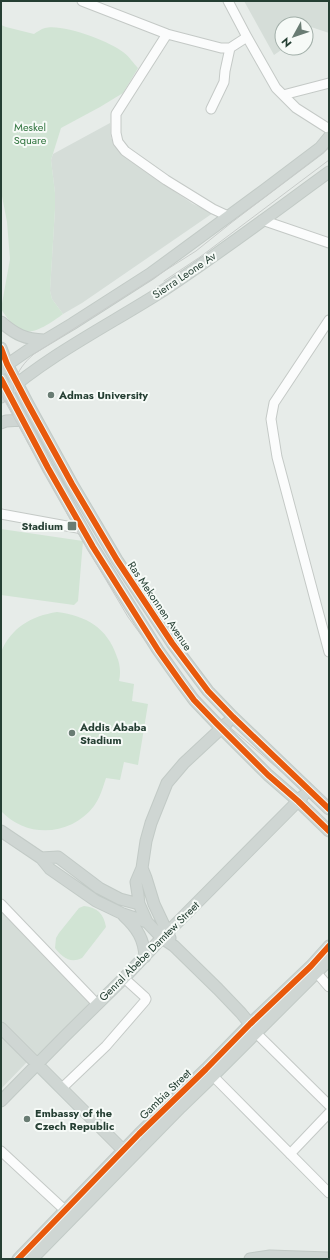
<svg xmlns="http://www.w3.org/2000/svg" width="330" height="1260" viewBox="0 0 330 1260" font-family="Jost,sans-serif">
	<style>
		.built { fill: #d5ddd8 }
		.green { fill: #d1e4d4 }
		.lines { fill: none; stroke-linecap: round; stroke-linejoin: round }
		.minor-casing { stroke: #c4c9c6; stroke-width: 11 }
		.major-casing { stroke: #c2cac6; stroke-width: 13 }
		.minor { stroke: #fbfcfc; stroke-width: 9 }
		.major { stroke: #cfd6d3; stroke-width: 11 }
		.tram { stroke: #c8ccca; stroke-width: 1 }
		.cycleway-casing { stroke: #f6faf7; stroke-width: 8 }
		.cycleway { stroke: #e8590c; stroke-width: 6 }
		.poi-dot { fill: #697c73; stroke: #f6faf7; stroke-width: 1.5 }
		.labels { text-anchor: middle; stroke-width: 4; stroke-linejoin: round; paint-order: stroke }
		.park-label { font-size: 11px; fill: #30743e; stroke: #f6faf7 }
		.street-label { font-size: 11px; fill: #253f33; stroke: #f6faf7 }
		.poi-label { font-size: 11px; font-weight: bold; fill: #253f33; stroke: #f6faf7; text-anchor: start }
	</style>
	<rect width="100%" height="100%" fill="#e7ece9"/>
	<path class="built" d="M244 1H329V33L308 26 306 27V24H282V48H284L274 55Z
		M110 123 111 138 120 150 140 168 193 204 213 213 82 303 63 314 52 299 50 291 55 209V193L51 160 53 154Z
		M1 902 34 932 32 934 97 1004 37 1064 1 1026Z
		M1 1036 27 1062 1 1089Z"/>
	<path class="green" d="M1 25 6 27 34 34C37 32 41 29 45 28 61 23 110 41 123 52 129 56 133 63 138 68L123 93 100 107 61 128 51 160 55 193V209L50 291 52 299 63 314C51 323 28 340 15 327 10 322 5 315 1 309L10 259 7 222 1 191Z
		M1 529 83 541 78 601 74 605 1 595Z
		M57 612C86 616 107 627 117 657 120 664 121 673 119 681L134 684 132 701 148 704 138 765 124 762 120 780 106 778C103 787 100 798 94 806 71 836 27 839 1 811V652C11 628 31 616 57 612Z
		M84 906C97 907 104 914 106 927L82 958C70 964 62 957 55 948L56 938 59 933 79 908Z"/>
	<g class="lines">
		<g class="minor-casing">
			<path id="minor" d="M82 1 167 34 221 48H230L247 37
				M228 1 247 37 276 88 296 108 329 129
				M167 34 116 114V133L118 142 125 151 166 180 213 209 228 216
				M283 95 329 83
				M211 109 224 82 225 71 230 48
				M262 220 329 243
				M329 320 274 403 271 419 277 457 329 652
				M1 514 83 529
				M1 904 97 1004
				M316 972 329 987
				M256 1033 329 1105
				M209 1072 329 1193
				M62 1088 106 1046 145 1001 146 999 145 997 124 978
				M1 1151 69 1214
				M290 1154 329 1113"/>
		</g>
		<g class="major-casing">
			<path id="major" d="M1 322C16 335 25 339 44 340
				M1 348 7 364 28 404 72 484 117 560 172 643 208 691 233 717 329 809
				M1 369 27 351 72 324 150 274 263 191 320 148 329 137
				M1 379 48 468 93 547 158 650 180 681 194 700 217 724 268 775 298 801 329 831
				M1 397C50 354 109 325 164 290 220 253 274 212 329 172
				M1 423 6 421 23 420
				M227 723 184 763 167 783 151 823 146 841 142 868 136 882 138 895 139 904 147 922 162 938 174 946 218 989 241 1013 254 1029
				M1 831 41 858 50 869 96 901 123 914 147 922
				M41 858 58 857 99 888 120 899 139 904
				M142 868 146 878 154 904 170 938
				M124 916C137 928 144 939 145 957
				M1 1028 128 1155
				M1 1101 65 1036 124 978 159 941 303 796
				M18 1259 139 1134 206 1069 250 1024 311 966 329 946
				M32 1259 181 1107 213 1076 329 960
				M250 1259 270 1256 329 1258"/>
		</g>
		<use href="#minor" class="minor"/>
		<use href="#major" class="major"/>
		<path class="tram" d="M164 281 200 257 329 160
			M1 394 74 526 128 617 144 639 219 718 318 803 329 814
			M16 415C9 389 14 371 34 354L196 251 231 223 329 148"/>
		<g class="cycleway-casing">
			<path id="cycleway" d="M1 348 7 364 28 404 72 484 117 560 172 643 208 691 233 717 329 809
				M1 379 48 468 93 547 158 650 180 681 194 700 217 724 268 775 298 801 329 831
				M18 1259 139 1134 206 1069 250 1024 311 966 329 946"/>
		</g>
		<use href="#cycleway" class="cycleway"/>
	</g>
	<g class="poi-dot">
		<circle cx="51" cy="395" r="4"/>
		<rect x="67" y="521" width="10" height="10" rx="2"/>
		<circle cx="72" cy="733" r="4"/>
		<circle cx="27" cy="1119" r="4"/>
	</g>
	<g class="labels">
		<g class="park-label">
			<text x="30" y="131">Meskel<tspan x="30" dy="13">Square</tspan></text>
		</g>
		<g class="street-label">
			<text transform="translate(184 275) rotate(-34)" y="4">Sierra Leone Av</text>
			<text transform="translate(160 606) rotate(56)" y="4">Ras Mekonnen Avenue</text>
			<text transform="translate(149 951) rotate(-45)" y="4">Genral Abebe Damtew Street</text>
			<text transform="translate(165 1094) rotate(-44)" y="4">Gambia Street</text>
		</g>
		<g class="poi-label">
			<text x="59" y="399">Admas University</text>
			<text x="63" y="530" text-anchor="end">Stadium</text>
			<text x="80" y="731">Addis Ababa<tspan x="80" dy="13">Stadium</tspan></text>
			<text x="35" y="1117">Embassy of the<tspan x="35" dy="13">Czech Republic</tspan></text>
		</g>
	</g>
	<rect width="330" height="1260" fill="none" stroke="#253f33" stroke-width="4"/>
	<g transform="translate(294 36) rotate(230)"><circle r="19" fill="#f6faf7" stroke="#a2afa9"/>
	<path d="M0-3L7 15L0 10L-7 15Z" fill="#697c73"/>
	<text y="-6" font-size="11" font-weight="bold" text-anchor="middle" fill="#253f33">N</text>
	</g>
</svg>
